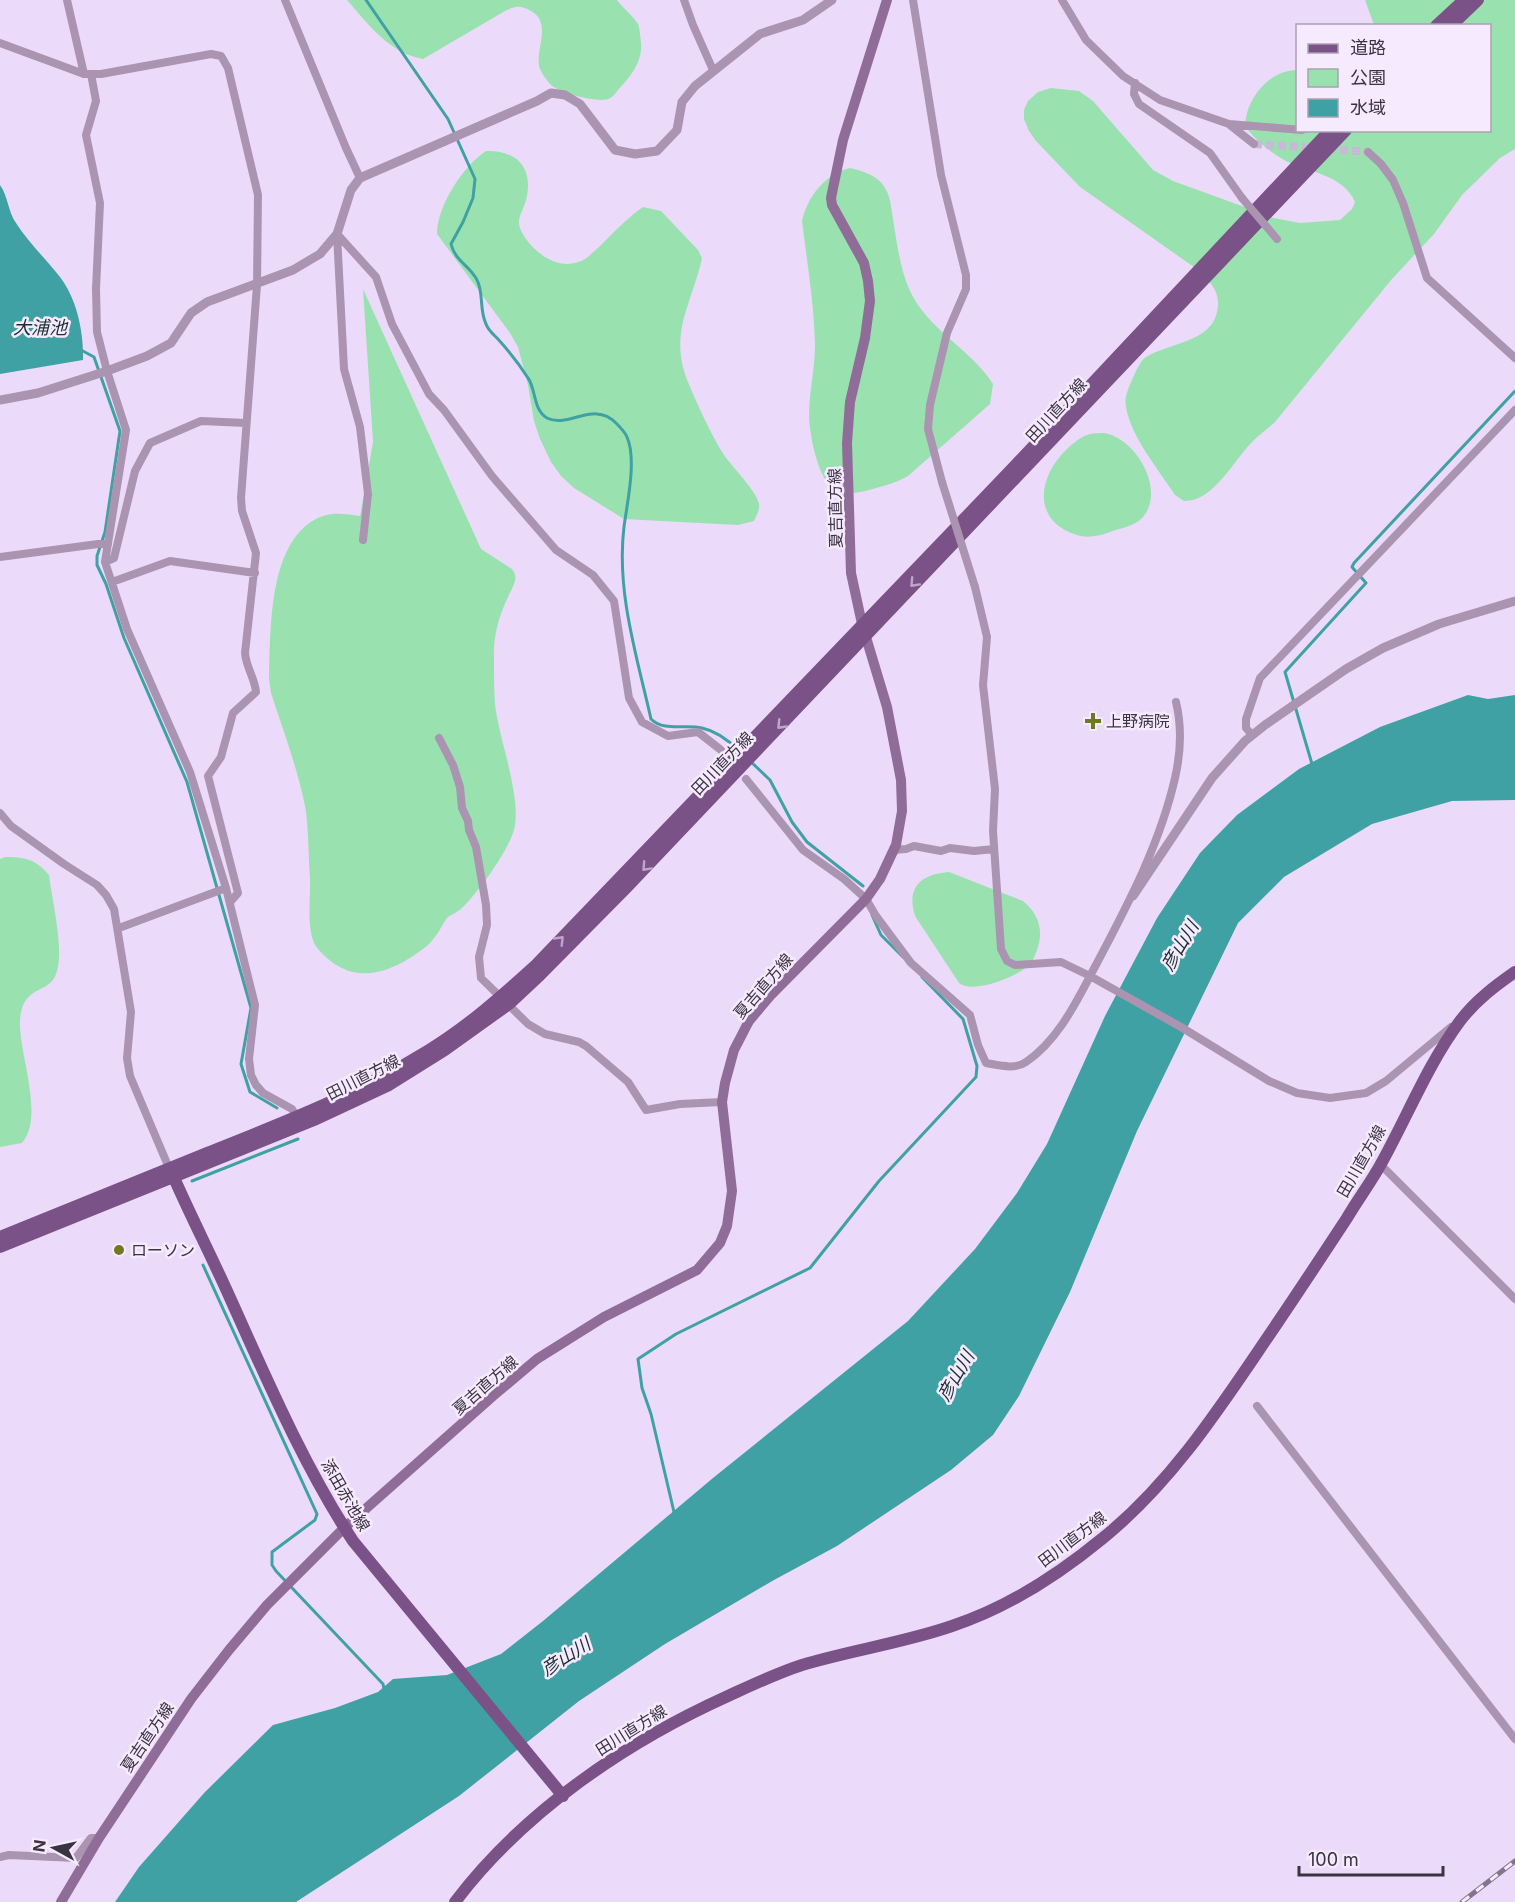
<svg xmlns="http://www.w3.org/2000/svg" width="1515" height="1902" viewBox="0 0 1515 1902" font-family="Inter,'Noto Sans JP',sans-serif">
	<style>
		.green { fill: #99e2af }
		.water { fill: #40a1a4 }
		.lines { fill: none; stroke-linecap: round; stroke-linejoin: round }
		.stream { stroke: #40a1a4; stroke-width: 3 }
		.minor-tunnel { stroke: #c8b9d6; stroke-width: 8; stroke-dasharray: 8 4; stroke-linecap: butt }
		.minor { stroke: #ab94b1; stroke-width: 8 }
		.tertiary { stroke: #ab94b1; stroke-width: 9 }
		.secondary { stroke: #906d99; stroke-width: 10 }
		.primary { stroke: #7b5287; stroke-width: 12 }
		.rail-casing { stroke: #82768c; stroke-width: 5 }
		.rail { stroke: #f5eafe; stroke-width: 3; stroke-dasharray: 9; stroke-linecap: butt }
		.minor-bridge { stroke: #ab94b1; stroke-width: 8 }
		.oneway { stroke: #bea6c8 }
		.poi-dot { fill: #6e7924; stroke: #f5eafe; stroke-width: 2 }
		.labels { text-anchor: middle; stroke-width: 5; stroke-linejoin: round; paint-order: stroke }
		.street-label { font-size: 16px; fill: #3a3340; stroke: #f5eafe }
		.poi-label { font-size: 16px; fill: #3a3340; stroke: #f5eafe; text-anchor: start }
		.water-label { font-size: 18px; font-style: italic; fill: #192f30; stroke: #f5eafe }
	</style>
	<rect width="100%" height="100%" fill="#ecdafb"/>
	<path class="green" d="M347 0H617C623 8 633 16 638 24 640 29 640 37 641 42 643 62 630 77 618 90 615 94 612 98 608 99 597 103 560 93 551 85 547 81 540 71 539 66 536 47 552 23 531 11 520 5 516 6 505 11L423 59C389 53 368 24 347 0Z
		M1365 0H1515V149L1500 158 1462 195 1434 234 1392 279 1275 422C1268 429 1260 434 1253 441 1235 458 1214 502 1184 501L1175 495C1159 470 1131 437 1126 407 1124 398 1128 389 1132 380 1135 373 1140 361 1146 357 1169 343 1211 342 1217 312 1221 293 1213 286 1201 272L1080 187 1036 141 1029 131 1024 119V110L1028 101 1038 92 1051 88 1079 91 1093 101 1153 170 1173 181 1253 210 1263 216 1300 223 1340 220 1352 209 1355 202C1344 175 1308 172 1284 160 1270 152 1255 140 1245 126 1246 99 1269 70 1297 70L1298 130H1490V26L1374 25Z
		M486 151C518 150 534 169 526 200 524 208 519 215 519 222 519 229 523 234 526 239 539 257 563 272 585 259 590 256 595 250 599 247 613 233 627 218 643 207L661 211 698 250 702 258C692 304 668 334 688 382 697 404 710 432 722 452 730 465 757 491 759 504 760 510 756 516 754 521L738 525 624 519 574 488 561 476 551 462 540 439 534 421 528 385 518 347 510 333 437 234C437 206 463 166 486 151Z
		M850 168C862 171 878 175 885 188 891 197 891 209 893 219 897 243 900 269 910 291 928 330 971 349 993 384L990 404 908 476C894 484 880 487 865 491 856 493 847 495 838 491 818 484 810 436 809 417 809 392 815 369 815 344 814 303 807 262 802 221 807 197 826 173 850 168Z
		M363 289 481 549 512 569C515 573 516 576 515 581 512 590 507 598 504 606 497 623 493 641 494 659 494 674 494 689 495 704 499 739 520 792 515 825 512 847 478 893 462 908 458 912 450 915 447 918 441 927 437 936 429 944 393 974 352 989 318 949 305 934 311 898 310 878 308 855 309 829 305 806 297 767 283 730 271 693L269 679C271 631 267 536 323 516 334 512 348 514 360 516L373 442Z
		M1104 433C1136 438 1167 491 1142 518 1136 525 1122 528 1113 531 1103 535 1088 539 1077 535 1031 521 1038 476 1067 449 1073 443 1082 436 1090 434 1095 433 1100 433 1104 433Z
		M5 857C24 857 36 859 49 875 52 901 65 951 56 974 49 995 21 984 20 1022 19 1055 45 1116 22 1143L0 1147V859Z
		M949 872 1023 901C1039 914 1044 931 1037 950 1035 956 1032 963 1028 966 1014 978 973 994 959 983L915 916C906 887 921 874 949 872Z"/>
	<path class="water" d="M0 185C8 196 8 212 16 223 28 242 46 259 60 277 77 299 84 333 83 360L0 374Z
		M1468 695 1488 699 1515 695V800L1452 801 1372 824 1284 877 1238 923 1137 1131 1070 1292 1019 1396 993 1435 951 1470 837 1546 774 1580 665 1644 579 1701 459 1796 296 1902H115L139 1867 205 1792 273 1725 335 1708 378 1692 393 1679 447 1675 501 1654 543 1621 713 1478 908 1321 975 1249 1017 1193 1047 1144 1105 1016 1157 918 1200 853 1237 815 1299 769 1380 727Z"/>
	<g class="lines">
		<path class="stream" d="M366 0 448 119 475 179 473 198 463 222 451 244C455 261 470 266 477 280 484 293 479 310 486 324 488 330 493 334 497 338 508 350 519 364 528 378 536 389 533 410 547 418 568 429 594 400 616 423 620 427 625 432 627 437 637 460 627 503 624 527 616 591 637 657 651 719 664 732 685 724 702 728 716 731 728 740 738 750
			M81 350 94 357 120 431 105 532 97 556V565L106 584 124 638 187 782 251 1008 241 1064 250 1092 277 1108
			M750 761 770 780 792 822 807 842 863 886
			M1312 764 1285 672 1366 583 1352 567 1354 563 1515 391
			M872 915 881 935 903 957
			M192 1181 298 1139
			M203 1265 317 1514 315 1520 272 1552V1565L276 1571 383 1684 384 1689
			M674 1512 651 1414 642 1388 638 1359 676 1334 810 1268 879 1181 976 1077 977 1066 963 1019 922 977"/>
		<path class="minor-tunnel" d="M1254 144 1316 148
			M1328 149 1368 152
			M721 750 746 779"/>
		<path class="minor" d="M67 0 84 74
			M285 0 346 148 360 178
			M684 0 693 25 713 70
			M913 0 941 175 966 275V289L947 333 930 405 928 429 942 482
			M1062 0 1086 40 1123 76 1160 100 1229 124 1302 130
			M0 43 84 74H101L211 54 221 56 228 68 258 195 257 285 241 498 242 511 256 553 245 653C246 667 255 679 256 692L233 713 221 757 208 776 238 893 230 902
			M91 74 96 101 86 135 100 203 96 289 97 332 107 371 126 430 105 562 127 629 190 772 226 888 255 1005 249 1059 251 1075 256 1085 263 1093 292 1109 297 1117
			M1135 83 1134 94 1139 104 1210 153 1242 198
			M1230 125 1254 144
			M1368 152 1381 164 1393 180 1403 203 1427 278 1515 358
			M337 234 376 277 392 324 429 394 444 410 492 476 556 550 593 575 614 601 629 698 642 722 668 736 698 732 721 750
			M337 234 344 369 360 427 368 494 363 540
			M0 557 98 544H108
			M105 562 114 558 135 471 150 443 201 421 246 423
			M112 582 170 561 255 573
			M975 587 987 637 983 685 995 789 993 831 1001 949 1007 961 1015 965 1061 962 1090 976 1181 1027 1269 1081 1297 1093 1330 1098 1366 1093 1386 1081 1451 1027
			M1252 735 1246 728V719L1260 678 1515 410
			M439 738 453 765 460 787 462 808 468 821 469 830 476 847 486 905 487 925 479 957 481 978 528 1024 545 1034 579 1042 586 1046 628 1082 646 1110 680 1104 722 1102
			M746 779 803 850 844 879 866 899 876 916 911 963 970 1015 978 1045 986 1063C998 1065 1015 1070 1026 1062 1060 1039 1078 998 1097 963 1128 904 1160 844 1175 778 1181 752 1182 727 1176 702
			M0 813 11 826 64 864 97 885 106 895 114 909 131 1012 127 1058 130 1076 169 1168
			M893 850 906 849 914 846 941 851 950 848 974 851 994 849
			M119 928 226 888
			M1381 1165 1515 1299
			M1257 1406 1515 1739
			M0 1857 9 1855 76 1858 91 1838H99"/>
		<path class="tertiary" d="M0 400 38 393 107 371 147 356 171 343 191 313 207 302 293 270 320 254 337 234 351 190 360 178 537 101 551 93 565 95 580 104 615 150 635 154 657 151 677 130 682 102 695 86 760 34 803 20 832 0
			M1133 896 1212 778 1245 741 1265 725 1346 669 1383 648 1439 624 1515 601"/>
		<path class="secondary" d="M61 1902 99 1838 191 1699 229 1650 267 1605 344 1528 493 1396 537 1359 604 1317 697 1270 720 1243 727 1226 732 1191 722 1102 725 1083 734 1050 749 1021 770 996 866 899 880 879 896 845 902 811 901 780 887 707 862 624 851 573 847 443 850 402 865 338 870 301 868 281 864 263 832 205 831 198 843 140 887 0"/>
		<path class="primary" d="M1436 26 1464 0
			M1451 26 1478 0
			M171 1171C190 1215 212 1257 231 1300 268 1382 304 1466 353 1541L563 1796
			M0 1237C67 1210 135 1182 202 1155 280 1124 358 1094 429 1050 468 1026 502 996 536 965L1011 470 1330 130
			M0 1247 314 1120 389 1085 445 1050 509 1004 540 975 627 887 1346 130
			M455 1902C523 1812 626 1742 728 1696 752 1685 777 1673 802 1665 851 1650 903 1643 952 1626 1007 1608 1058 1575 1103 1538 1176 1479 1226 1398 1278 1322 1301 1288 1324 1253 1347 1218 1358 1199 1372 1181 1382 1162 1408 1115 1428 1064 1460 1021 1475 1001 1495 986 1515 972"/>
		<g class="rail-casing">
			<path id="rail" d="M1462 1902 1515 1861"/>
		</g>
		<use href="#rail" class="rail"/>
		<path class="minor-bridge" d="M1242 198 1277 239
			M942 482 975 587"/>
	</g>
	<defs><path id="oneway-chevron" d="M-2-3.5L2.5 0L-2 3.5" fill="none" stroke-width="1.6" stroke-linecap="round" stroke-linejoin="round" transform="scale(1.5)"/></defs>
	<g class="oneway">
		<use href="#oneway-chevron" transform="translate(914 583) rotate(133)"/>
		<use href="#oneway-chevron" transform="translate(781 725) rotate(134)"/>
		<use href="#oneway-chevron" transform="translate(646 867) rotate(133)"/>
		<use href="#oneway-chevron" transform="translate(560 940) rotate(-46)"/>
	</g>
	<g class="poi-dot">
		<path d="M1090 712h6v6h6v6h-6v6h-6v-6h-6v-6h6z"/>
		<circle cx="119" cy="1250" r="6"/>
	</g>
	<g class="labels">
		<g class="street-label">
			<text transform="translate(1056 410) rotate(-47)" y="6">田川直方線</text>
			<text transform="translate(835 508) rotate(-91)" y="6">夏吉直方線</text>
			<text transform="translate(722 763) rotate(-46)" y="6">田川直方線</text>
			<text transform="translate(763 986) rotate(-49)" y="6">夏吉直方線</text>
			<text transform="translate(363 1077) rotate(-27)" y="6">田川直方線</text>
			<text transform="translate(1361 1161) rotate(-60)" y="6">田川直方線</text>
			<text transform="translate(485 1385) rotate(-41)" y="6">夏吉直方線</text>
			<text transform="translate(346 1495) rotate(60)" y="6">添田赤池線</text>
			<text transform="translate(1072 1539) rotate(-37)" y="6">田川直方線</text>
			<text transform="translate(631 1730) rotate(-32)" y="6">田川直方線</text>
			<text transform="translate(147 1737) rotate(-56)" y="6">夏吉直方線</text>
		</g>
		<g class="poi-label">
			<text x="1106" y="727">上野病院</text>
			<text x="131" y="1256">ローソン</text>
		</g>
		<g class="water-label">
			<text x="40" y="334">大浦池</text>
			<text transform="translate(1180 946) rotate(-59)" y="6">彦山川</text>
			<text transform="translate(956 1376) rotate(-60)" y="6">彦山川</text>
			<text transform="translate(566 1657) rotate(-32)" y="6">彦山川</text>
		</g>
	</g>
	<rect x="1296" y="24" width="195" height="108" fill="#f5eafe" stroke="#aaa1b2" stroke-width="1.5"/>
	<rect x="1308" y="44" width="30" height="9" fill="#7b5287" stroke="#aaa1b2" stroke-width="1.5"/>
	<text x="1350" y="54" font-size="18" fill="#3a3340">道路</text>
	<rect x="1308" y="69" width="30" height="18" fill="#99e2af" stroke="#aaa1b2" stroke-width="1.5"/>
	<text x="1350" y="84" font-size="18" fill="#3a3340">公園</text>
	<rect x="1308" y="99" width="30" height="18" fill="#40a1a4" stroke="#aaa1b2" stroke-width="1.5"/>
	<text x="1350" y="114" font-size="18" fill="#3a3340">水域</text>
	<g transform="translate(54 1848) rotate(278)" stroke="#f5eafe" stroke-width="4.5" paint-order="stroke">
	<path d="M0-4.5L10 22L0 15L-10 22Z" fill="#3a3340"/>
	<text y="-9" font-size="16" font-weight="bold" text-anchor="middle" fill="#3a3340">N</text>
	</g>
	<path d="M1299 1866v9h144v-9" fill="none" stroke="#3a3340" stroke-width="3"/>
	<text x="1308" y="1866" font-size="18" fill="#3a3340" stroke="#f5eafe" stroke-width="4.5" paint-order="stroke">100 m</text>
</svg>
